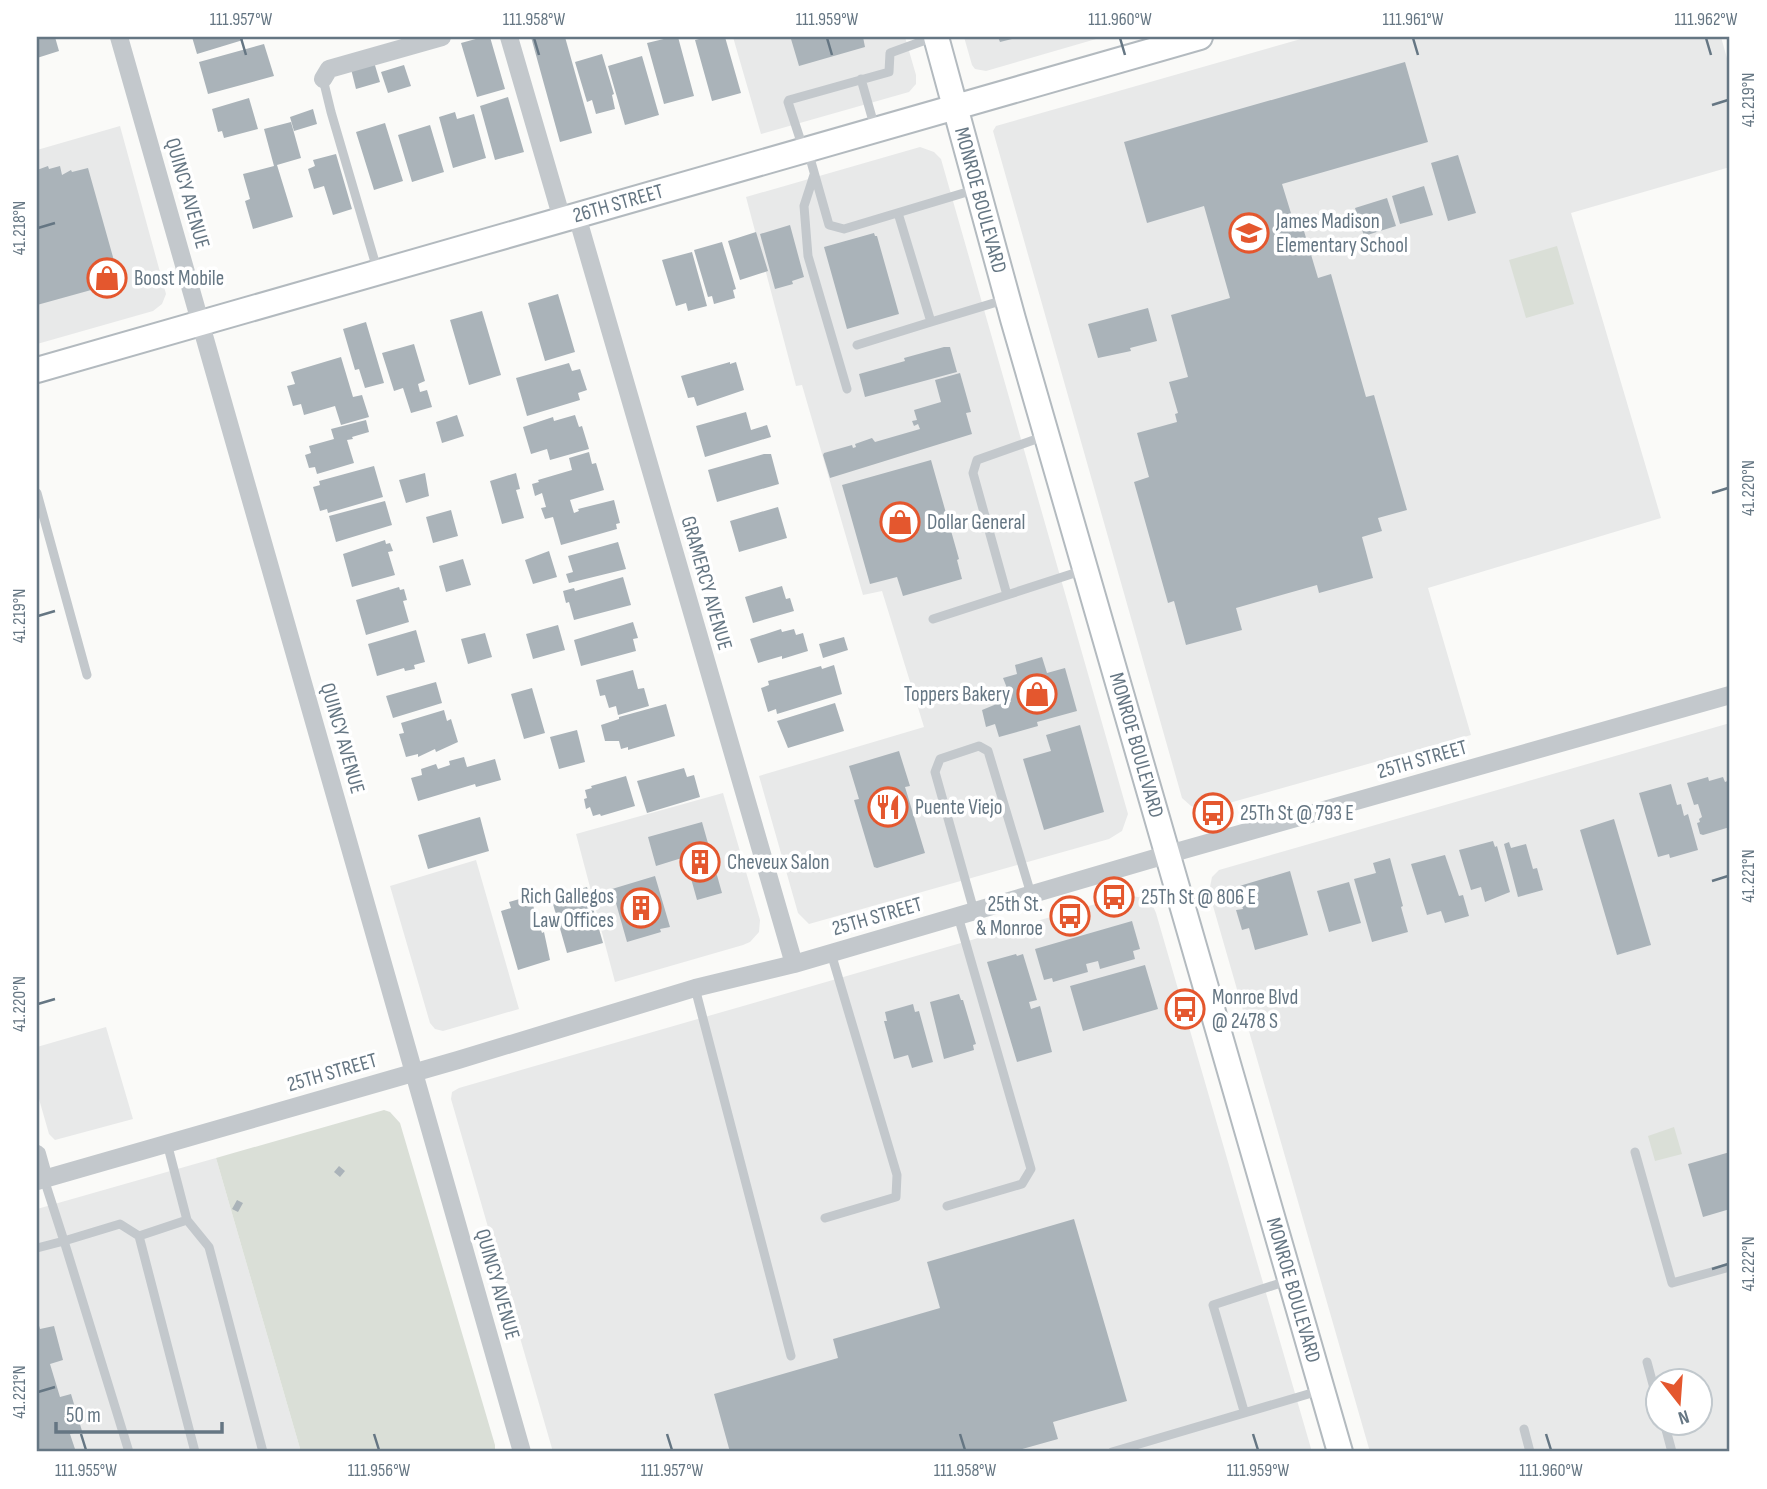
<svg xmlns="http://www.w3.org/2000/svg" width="1767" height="1489" viewBox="0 0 1767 1489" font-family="'Sofia Sans Condensed',sans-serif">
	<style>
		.built { fill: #e8e9e9; fill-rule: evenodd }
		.green { fill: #dadfd7 }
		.building { fill: #aab3b9 }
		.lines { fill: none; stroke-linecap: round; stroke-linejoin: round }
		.secondary-casing { stroke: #b3babf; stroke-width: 28 }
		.lane { stroke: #c3c8cc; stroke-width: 9 }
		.street { stroke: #c3c8cc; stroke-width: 18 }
		.secondary { stroke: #fff; stroke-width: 24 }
		.ticks { fill: none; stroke: #657683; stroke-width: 2.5 }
		.labels { text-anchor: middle; stroke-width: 7; stroke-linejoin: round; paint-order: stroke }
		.street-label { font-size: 21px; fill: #657683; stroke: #fff }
		.poi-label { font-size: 21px; fill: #657683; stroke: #fff; text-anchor: start }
		.neatline { fill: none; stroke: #657683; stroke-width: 2.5 }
		.ticks-label { font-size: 18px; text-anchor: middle; fill: #657683 }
	</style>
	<rect width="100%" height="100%" fill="#fafaf8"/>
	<path class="built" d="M733 37H905L916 75V84L909 92 761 134Z
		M964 37H1103L986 71 975 69 972 65Z
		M1308 37H1721L1730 69V167L1571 213 1661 518 1428 588 1471 735 1204 810 1191 806 1182 798 993 131 996 126Z
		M120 126 166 294 162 304 153 311 37 344V150Z
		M920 147 934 152 941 159 1128 814 1122 831 1109 839 809 924 798 913 759 776 924 727 882 591 863 595 802 385 796 386 746 197Z
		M1730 723V1452H1370L1209 892 1212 877 1219 870ZM1658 1380H1700V1422H1658Z
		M723 793 760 920 759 932 750 942 743 945 615 982 576 834Z
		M476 860 519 1009 443 1031 435 1029 430 1023 390 886Z
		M1127 895 1143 898 1152 904 1156 913 1312 1452H553L451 1099 452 1092 459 1088Z
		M106 1027 133 1119 55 1140 49 1134 37 1092V1047Z
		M216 1158 301 1452H37V1209Z"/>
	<path class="green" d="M1557 246 1574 304 1526 318 1509 260Z
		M384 1110 390 1112 400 1123 495 1445V1452H301L216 1158Z
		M1674 1127 1682 1154 1655 1161 1648 1136Z"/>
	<path class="building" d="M37 37H55L59 51 37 58Z
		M192 37H243V40L197 54Z
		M483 37H490L505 89 477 97 461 43Z
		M531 37H565L592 133 560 142Z
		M672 37H678L694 96 664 104 647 43Z
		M707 37H725L741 93 712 101 695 40Z
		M800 37H863L865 47 799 66 791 39Z
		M998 37H1016V38L1000 42Z
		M264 44 274 76 208 94 199 62Z
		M602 54 614 94 612 95 615 109 596 114 592 100 587 102 575 62Z
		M642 56 659 115 625 125 608 66Z
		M374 62 380 82 356 89 351 69Z
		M1405 62 1428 142 1282 184 1294 223 1301 221 1318 278 1331 274 1366 397 1374 395 1407 510 1378 518 1382 531 1362 537 1373 578 1319 593 1317 585 1236 608 1242 630 1186 645 1174 601 1168 603 1134 482 1149 477 1137 433 1177 422 1175 414 1178 413 1169 382 1188 377 1171 315 1230 298 1204 206 1147 223 1124 142Z
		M404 65 411 86 388 93 381 72Z
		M508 97 524 152 495 160 480 106Z
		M249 98 258 129 224 138 222 131 218 132 212 109Z
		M313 109 317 124 294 131 290 117Z
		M455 112 457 119 474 114 486 158 453 168 439 117Z
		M291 122 301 158 277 165 293 217 253 229 245 201 250 199 243 174 274 166 264 129Z
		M385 123 403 181 374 190 356 132Z
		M430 125 444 172 412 182 398 135Z
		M336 154 352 209 333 215 324 186 314 189 308 169 315 166 313 160Z
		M1458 155 1476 213 1448 221 1431 163Z
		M48 166 49 169 60 166 62 175 71 170 72 172 88 168 120 282 37 305V170Z
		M1424 186 1433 215 1400 224 1392 196Z
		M1387 198 1396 226 1364 236 1355 208Z
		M790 225 804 277 792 281 793 284 775 289 760 234Z
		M756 232 768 271 740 280 728 241Z
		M874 233 875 236H877L899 314 847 329 824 247Z
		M722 242 736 289 733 290 735 298 714 304 712 296 708 297 694 250Z
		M692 252 707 306 688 311 686 303 676 306 662 260Z
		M558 294 575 352 545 361 528 303Z
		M1148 308 1157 341 1130 348 1131 351 1098 358 1088 324Z
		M482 311 501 375 469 385 450 320Z
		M366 322 384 383 365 388 359 369 355 370 343 329Z
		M414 344 425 381 418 384 420 392 427 390 432 407 411 413 403 388 394 391 382 353Z
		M944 347H950L957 372 865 397 859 374 905 361 904 358Z
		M341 357 353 397 362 395 369 417 341 425 335 406 304 415 301 404 293 406 287 386 295 384 291 372Z
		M730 362V364L736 362 744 390 697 406 694 397 688 398 681 376Z
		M569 363 572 371 580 369 587 390 578 393 580 400 527 416 516 378Z
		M960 373 971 412 966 413 972 434 830 478 823 455 824 453 852 445 853 448 856 447 855 444 872 438 875 442 920 429 918 424 914 426 912 421 917 420 914 410 941 402 935 380Z
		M746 412 751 430 767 425 771 437 705 457 696 426Z
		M457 415 464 436 442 443 436 422Z
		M575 415 579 427 582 426 589 449 550 460 547 449 531 454 523 427 553 417 554 421Z
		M366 420 369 432 352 437 353 439 347 440 354 463 317 474 315 467 309 468 305 455 311 453 309 446 334 439 331 429Z
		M589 452 592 464 596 463 604 490 570 500 574 513 579 511 578 509 614 500 620 523 616 524 617 529 561 545 553 517 545 519 541 508 546 507 542 493 535 496 532 484 539 482 538 480 572 470 569 458Z
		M764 454H771L779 484 717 502 708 470Z
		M931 460 959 559 957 560 962 579 903 596 897 577 870 584 842 485Z
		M374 466 383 497 328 513 327 509 320 511 313 487 320 485 319 481Z
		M425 473 429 496 406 503 399 480Z
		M516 473 520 489 516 490 524 518 502 524 490 481Z
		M385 501 392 525 336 542 329 516Z
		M778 507 787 538 739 552 730 521Z
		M451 510 458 536 433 543 426 517Z
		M385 540 386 544 390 543 393 551 388 552 395 575 352 587 343 554Z
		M618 542 626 569 569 583 566 574 573 572 568 556Z
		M549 551 557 577 533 584 525 560Z
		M463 559 471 585 446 592 439 566Z
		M623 577 631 605 574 620 569 602 566 603 563 591 574 588 575 591Z
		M782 586 786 599 790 598 794 611 753 623 745 597Z
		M399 587 400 590 404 589 407 600 403 601 409 622 366 635 356 600Z
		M633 622 638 638 633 639 636 651 581 666 574 640Z
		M558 625 565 650 533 659 526 634Z
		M781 629 782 632 794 629 796 635 803 633 808 651 782 659V656L758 663 750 639Z
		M416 630 425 662 414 665 415 669 405 671 404 668 377 676 368 644Z
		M485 633 492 657 468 664 461 639Z
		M844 637 848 650 823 658 819 644Z
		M1042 657 1047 673 1065 668 1077 711 1037 722 1038 726 999 737 995 724 986 727 982 710 1004 701V704L1011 702 1009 698 1003 699 1001 690 1007 688 1003 678 1017 674 1015 665Z
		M834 665 842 694 777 714 776 709 768 712 761 688 769 685 768 681 821 666 822 669Z
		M633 670 638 689 644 688 649 706 618 715 616 706 609 708 605 695 600 696 596 680Z
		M436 682 442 703 393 718 386 696Z
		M532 688 545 733 524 739 511 694Z
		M835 703 844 731 788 748 777 721Z
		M666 704 675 736 628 750V747L621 749 619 741H605L601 725 619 719V717Z
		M444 710 447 721 451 719 458 742 436 752 435 749 418 757V754L406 757 399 734 404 733 401 723Z
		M1080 725 1104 812 1044 830 1023 759 1051 751 1046 735Z
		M577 730 585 762 559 769 550 737Z
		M899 751 910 786 905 787 925 853 877 868 874 867 854 800 859 799 849 766Z
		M464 757 467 767 495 759 501 780 476 787 475 784 418 801 411 778 422 775 421 769 436 764 438 769 450 765 449 761Z
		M684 768 687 777 694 775 700 797 647 813 637 781Z
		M626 776 635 806 601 816 600 814 593 816 590 807 586 809 584 799 587 798 585 790 592 788 591 786Z
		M1708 777 1709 781 1723 777 1725 782 1730 780V827L1703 835 1700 834 1697 823 1700 822 1699 819 1702 817 1698 804 1694 805 1687 783Z
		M1671 784 1677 805 1681 804 1684 816 1688 814 1698 850 1670 858 1669 854 1658 857 1639 793Z
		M480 817 489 851 428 869 418 835Z
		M1614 819 1651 945 1617 955 1580 830Z
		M702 822 722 893 697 900 685 857 656 866 648 837Z
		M1493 841 1495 847 1497 846 1510 892 1485 902 1481 887 1471 890 1459 850Z
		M1509 842 1511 848 1526 844 1533 869 1537 868 1543 890 1518 897 1504 844Z
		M1445 855 1459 896 1463 895 1469 916 1445 923 1441 911 1427 915 1411 864Z
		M1390 858 1403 906 1401 907 1408 932 1372 942 1354 879 1376 873 1373 863Z
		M1290 871 1308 935 1255 950 1249 928 1242 930 1236 910 1243 909 1236 887Z
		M655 876 670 927 660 929 661 932 627 942 612 889Z
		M1349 882 1361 923 1329 932 1317 891Z
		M587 887 603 943 567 953 551 897Z
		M530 896 542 933 544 932 550 960 518 970 501 911 511 908 509 902Z
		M1132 921 1140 949 1133 951 1135 959 1100 969 1098 961 1086 964 1088 972 1053 982 1052 978 1044 980 1035 949Z
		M1016 954 1017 956 1023 954 1037 1000 1029 1002 1031 1009 1040 1006 1052 1052 1017 1062 987 962Z
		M1145 965 1158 1009 1083 1031 1070 986Z
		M959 994 961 1000H963L976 1044 973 1045 974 1050 944 1059 930 1002Z
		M913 1004 915 1012 919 1011 933 1062 912 1068 908 1055 894 1059 884 1021H887L885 1012Z
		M1730 1152V1209L1703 1217 1688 1164Z
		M339 1166 345 1171 340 1177 334 1172Z
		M237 1200 243 1203 238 1212 232 1209Z
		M1074 1219 1127 1401 1053 1422 1058 1439 1012 1452H730L714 1394 838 1358 833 1339 940 1308 927 1262Z
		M37 1319 40 1329 54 1326 63 1360 50 1364 60 1397 71 1394 82 1431 70 1434 76 1452H37Z"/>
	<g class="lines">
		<g class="secondary-casing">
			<path id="secondary" d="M936 37 1013 319 1340 1452
				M37 370 1200 37"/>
		</g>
		<path class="lane" d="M323 79 331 112 377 269
			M861 79 875 128
			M803 148 788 102 789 100 889 72 890 53 934 37
			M808 151 829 225 844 229 977 189
			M814 175 804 206 808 256 847 389
			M898 213 931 322 1007 299
			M857 345 931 322
			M37 493 87 675
			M1007 595 1084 570
			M933 619 1007 595 973 473 977 460 1045 436
			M974 911 935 772 940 759 979 746 988 751 1031 894
			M695 988 791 1356
			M167 1143 187 1220 209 1247 263 1452
			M1635 1152 1672 1283 1730 1267
			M947 1206 1022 1184 1031 1169 958 916
			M825 1218 896 1197 897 1175 831 953
			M139 1236 195 1452
			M37 1248 64 1241 44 1179
			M1647 1362 1658 1403
			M1244 1411 1213 1305 1290 1280
			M1664 1422 1672 1452
			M1524 1429 1530 1452
			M129 1452 64 1241 120 1224 139 1236 187 1220
			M1112 1452 1322 1390"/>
		<path class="street" d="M119 37 522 1452
			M509 37 562 219
			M323 79 329 69 442 37
			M577 216 794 964
			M37 1154 44 1179
			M37 1181 458 1060 695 988 794 964 1169 854 1730 695"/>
		<use href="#secondary" class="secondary"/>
	</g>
	<path class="ticks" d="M241 38 246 55M534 38 539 55M827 38 832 55M1120 38 1125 55M1413 38 1418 55M1706 38 1711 55M1712 105 1728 100M38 228 55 223M1712 493 1728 488M38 616 55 611M1712 881 1728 876M38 1004 55 999M1712 1269 1728 1264M38 1392 55 1387M81 1434 86 1450M374 1434 379 1450M667 1434 672 1450M960 1434 965 1450M1253 1434 1258 1450M1546 1434 1551 1450"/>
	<defs>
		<g id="school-ring" transform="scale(2.0125)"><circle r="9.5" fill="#fff" stroke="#e4572e" stroke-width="1.5"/><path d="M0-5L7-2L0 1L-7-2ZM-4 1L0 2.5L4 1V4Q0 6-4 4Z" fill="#e4572e"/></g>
		<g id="shop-ring" transform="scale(2.0125)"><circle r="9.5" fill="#fff" stroke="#e4572e" stroke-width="1.5"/><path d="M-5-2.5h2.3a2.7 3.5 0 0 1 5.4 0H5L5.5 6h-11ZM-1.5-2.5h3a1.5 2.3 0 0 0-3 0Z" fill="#e4572e"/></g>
		<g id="restaurant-ring" transform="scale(2.0125)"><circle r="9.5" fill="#fff" stroke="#e4572e" stroke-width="1.5"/><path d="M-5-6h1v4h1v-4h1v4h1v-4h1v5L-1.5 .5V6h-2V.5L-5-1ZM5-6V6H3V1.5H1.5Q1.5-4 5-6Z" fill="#e4572e"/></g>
		<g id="bus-ring" transform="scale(2.0125)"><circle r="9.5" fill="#fff" stroke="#e4572e" stroke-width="1.5"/><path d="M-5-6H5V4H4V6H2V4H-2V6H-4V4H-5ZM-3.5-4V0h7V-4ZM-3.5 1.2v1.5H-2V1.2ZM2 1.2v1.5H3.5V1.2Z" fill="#e4572e"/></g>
		<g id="building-ring" transform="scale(2.0125)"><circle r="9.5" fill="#fff" stroke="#e4572e" stroke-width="1.5"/><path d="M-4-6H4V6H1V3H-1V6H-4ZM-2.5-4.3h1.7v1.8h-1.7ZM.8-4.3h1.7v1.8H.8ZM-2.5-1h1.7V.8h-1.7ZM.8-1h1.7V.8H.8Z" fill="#e4572e"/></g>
	</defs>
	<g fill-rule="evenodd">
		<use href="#school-ring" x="1249" y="233"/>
		<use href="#shop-ring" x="107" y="278"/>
		<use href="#shop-ring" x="900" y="522"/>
		<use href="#shop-ring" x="1037" y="694"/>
		<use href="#restaurant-ring" x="888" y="807"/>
		<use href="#bus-ring" x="1213" y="813"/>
		<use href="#building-ring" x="700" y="862"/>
		<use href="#bus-ring" x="1114" y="897"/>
		<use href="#building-ring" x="641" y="908"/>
		<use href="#bus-ring" x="1070" y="916"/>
		<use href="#bus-ring" x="1185" y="1009"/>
	</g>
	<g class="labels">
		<g class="street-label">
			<text transform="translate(188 193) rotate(74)" y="7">QUINCY AVENUE</text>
			<text transform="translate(981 200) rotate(75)" y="7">MONROE BOULEVARD</text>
			<text transform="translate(618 203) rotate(-16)" y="7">26TH STREET</text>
			<text transform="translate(707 583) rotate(74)" y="7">GRAMERCY AVENUE</text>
			<text transform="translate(343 738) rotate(74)" y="7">QUINCY AVENUE</text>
			<text transform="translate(1137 745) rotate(74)" y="7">MONROE BOULEVARD</text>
			<text transform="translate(1422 759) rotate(-16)" y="7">25TH STREET</text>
			<text transform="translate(877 916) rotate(-16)" y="7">25TH STREET</text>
			<text transform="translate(332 1072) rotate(-16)" y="7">25TH STREET</text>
			<text transform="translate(498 1284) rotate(74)" y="7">QUINCY AVENUE</text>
			<text transform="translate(1294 1290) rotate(74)" y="7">MONROE BOULEVARD</text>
		</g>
		<g class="poi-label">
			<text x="1276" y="228">James Madison<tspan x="1276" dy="24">Elementary School</tspan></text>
			<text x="134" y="285">Boost Mobile</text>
			<text x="927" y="529">Dollar General</text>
			<text x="1010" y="701" text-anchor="end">Toppers Bakery</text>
			<text x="915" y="814">Puente Viejo</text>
			<text x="1240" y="820">25Th St @ 793 E</text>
			<text x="727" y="869">Cheveux Salon</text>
			<text x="614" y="903" text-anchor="end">Rich Gallegos<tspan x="614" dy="24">Law Offices</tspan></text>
			<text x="1141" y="904">25Th St @ 806 E</text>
			<text x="1043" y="911" text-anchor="end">25th St.<tspan x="1043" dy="24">&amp; Monroe</tspan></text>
			<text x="1212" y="1004">Monroe Blvd<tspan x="1212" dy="24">@ 2478 S</tspan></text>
		</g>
	</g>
	<rect width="1767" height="1489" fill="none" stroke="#ffffff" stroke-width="77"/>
	<g transform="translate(1679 1402) rotate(163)"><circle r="33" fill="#ffffff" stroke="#c1c8cd" stroke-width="2"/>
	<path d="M0-5L12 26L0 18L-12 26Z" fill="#e4572e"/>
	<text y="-10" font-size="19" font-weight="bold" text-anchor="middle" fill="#657683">N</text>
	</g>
	<path d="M56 1422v10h166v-10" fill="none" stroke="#657683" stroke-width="3.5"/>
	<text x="66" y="1422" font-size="21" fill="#657683" stroke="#ffffff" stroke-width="5" paint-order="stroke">50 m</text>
	<rect x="38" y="38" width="1690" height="1412" class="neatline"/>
	<g class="ticks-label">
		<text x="241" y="25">111.957°W</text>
		<text x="534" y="25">111.958°W</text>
		<text x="827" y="25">111.959°W</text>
		<text x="1120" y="25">111.960°W</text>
		<text x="1413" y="25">111.961°W</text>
		<text x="1706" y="25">111.962°W</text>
		<text transform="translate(1748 100) rotate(-90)" y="6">41.219°N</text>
		<text transform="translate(19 228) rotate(-90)" y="6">41.218°N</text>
		<text transform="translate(1748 488) rotate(-90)" y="6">41.220°N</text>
		<text transform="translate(19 616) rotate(-90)" y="6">41.219°N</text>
		<text transform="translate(1748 876) rotate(-90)" y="6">41.221°N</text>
		<text transform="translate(19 1004) rotate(-90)" y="6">41.220°N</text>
		<text transform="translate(1748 1264) rotate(-90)" y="6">41.222°N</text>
		<text transform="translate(19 1392) rotate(-90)" y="6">41.221°N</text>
		<text x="86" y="1476">111.955°W</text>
		<text x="379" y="1476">111.956°W</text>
		<text x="672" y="1476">111.957°W</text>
		<text x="965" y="1476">111.958°W</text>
		<text x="1258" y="1476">111.959°W</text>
		<text x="1551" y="1476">111.960°W</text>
	</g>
</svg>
